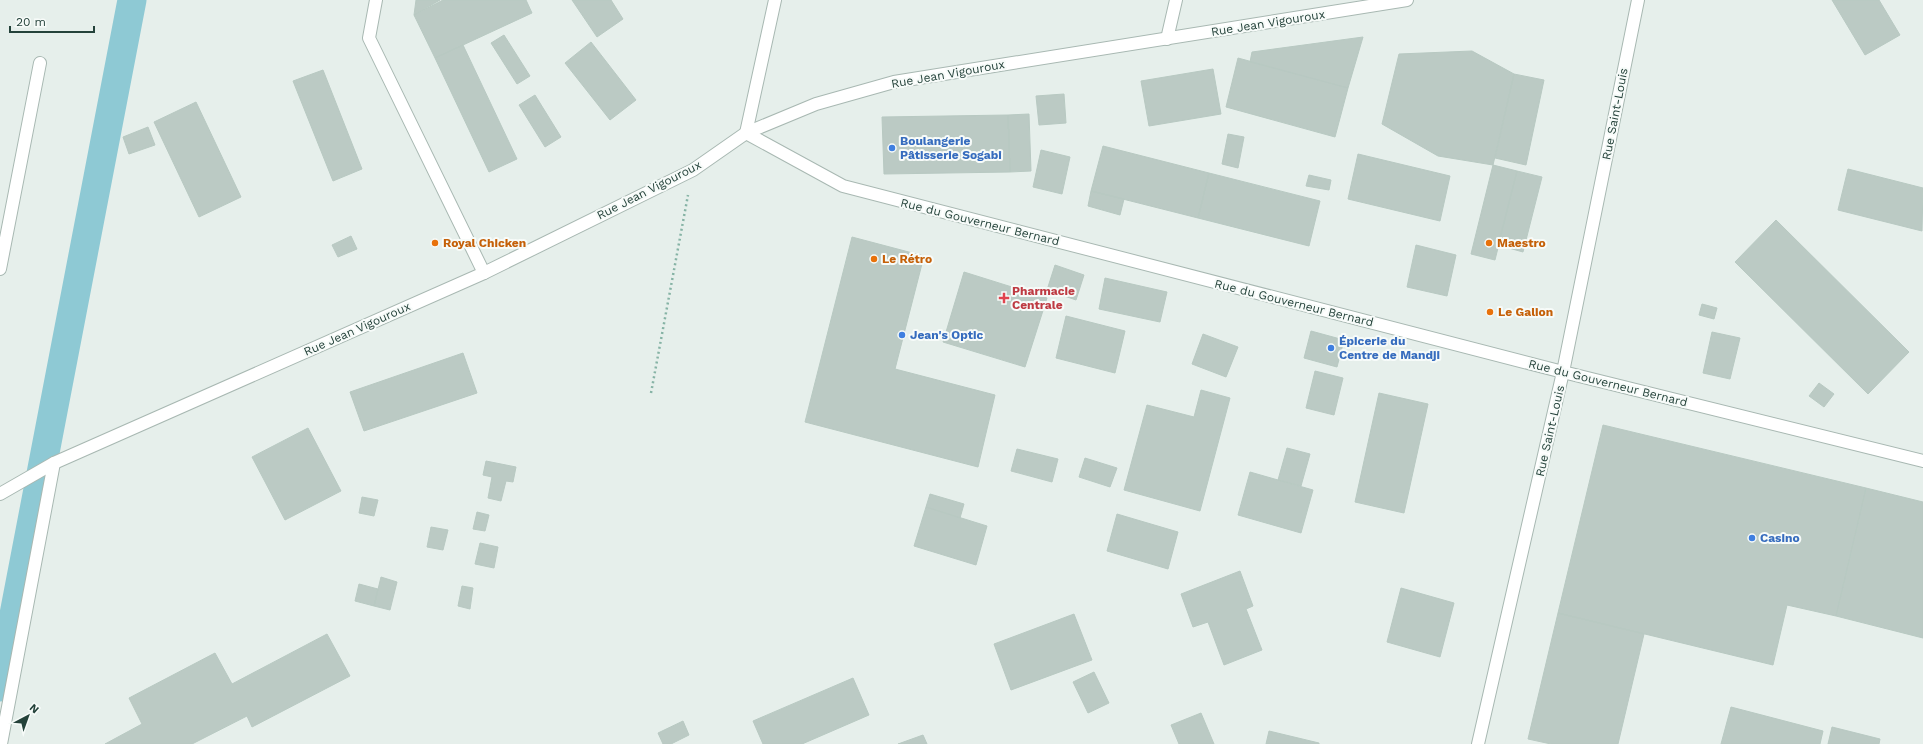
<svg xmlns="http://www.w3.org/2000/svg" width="1923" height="744" viewBox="0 0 1923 744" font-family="'Work Sans',sans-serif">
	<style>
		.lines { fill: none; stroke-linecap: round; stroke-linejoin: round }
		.canal { stroke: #8ec9d4; stroke-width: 29 }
		.building { fill: #bbcac4; stroke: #b8c9c2 }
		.minor-casing { stroke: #a8b8b2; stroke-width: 14 }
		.tertiary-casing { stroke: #a8b8b2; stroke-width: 14 }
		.path { stroke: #86b3a5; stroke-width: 2.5; stroke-dasharray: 2 3; stroke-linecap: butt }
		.minor { stroke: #fff; stroke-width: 12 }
		.tertiary { stroke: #fff; stroke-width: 12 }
		.shop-dot { fill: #3f7fe0; stroke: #f7fbf9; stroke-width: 1.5 }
		.food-dot { fill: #e8710a; stroke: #f7fbf9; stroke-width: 1.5 }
		.health-dot { fill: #e0444e; stroke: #f7fbf9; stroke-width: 1.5 }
		.labels { text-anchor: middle; stroke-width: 4; stroke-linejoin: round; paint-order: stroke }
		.street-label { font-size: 12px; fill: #24423a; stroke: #f7fbf9 }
		.shop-label { font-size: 12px; font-weight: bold; fill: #366cbe; stroke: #f7fbf9; text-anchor: start }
		.food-label { font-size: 12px; font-weight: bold; fill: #c56008; stroke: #f7fbf9; text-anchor: start }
		.health-label { font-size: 12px; font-weight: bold; fill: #be3a42; stroke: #f7fbf9; text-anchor: start }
	</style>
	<rect width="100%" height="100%" fill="#e6efeb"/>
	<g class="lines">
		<path class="canal" d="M0 687 132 0"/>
	</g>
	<path class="building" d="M416 0H440L414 15Z
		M443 0H526L532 13 435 58 414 15Z
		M572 0H611L623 19 597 37Z
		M1832 0H1879L1900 35 1865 55Z
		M504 35 530 76 517 84 491 43Z
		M1363 37 1348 88 1250 62 1252 52Z
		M591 42 636 100 610 120 565 63Z
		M463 45 517 159 489 172 435 58Z
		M1472 51 1514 74 1493 165 1438 156 1382 124 1399 54Z
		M1238 58 1348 88 1335 137 1226 107Z
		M1213 69 1221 114 1149 126 1141 81Z
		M323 70 362 169 333 181 293 81Z
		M1514 74 1544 80 1526 165 1495 158Z
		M1064 94 1066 123 1039 125 1036 96Z
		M535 95 561 137 545 147 519 105Z
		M196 102 241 197 199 217 154 122Z
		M1029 114 1031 171 1010 172 1008 115Z
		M1008 115 1010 172 884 174 882 117Z
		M148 127 155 145 129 154 123 137Z
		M1228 134 1244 137 1238 168 1222 164Z
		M1103 146 1209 173 1198 218 1091 191Z
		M1041 150 1070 157 1062 194 1033 187Z
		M1358 154 1450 176 1440 221 1348 199Z
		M1493 165 1517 171 1495 260 1471 254Z
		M1848 169 1923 188 1922 231 1838 210Z
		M1517 171 1542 177 1523 252 1498 245Z
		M1209 173 1320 201 1309 246 1198 218Z
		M1309 175 1331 180 1329 190 1306 186Z
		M1091 191 1124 199 1120 215 1088 206Z
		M1776 220 1909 352 1868 394 1735 262Z
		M351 236 357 249 338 257 332 245Z
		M852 237 924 256 895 369 995 395 978 467 805 422Z
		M1416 245 1456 255 1447 296 1407 287Z
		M1055 265 1084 275 1076 300 1047 290Z
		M964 272 1047 298 1025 367 943 342Z
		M1105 278 1167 292 1160 322 1099 309Z
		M1702 304 1717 308 1714 319 1699 315Z
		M1066 316 1125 331 1115 373 1056 358Z
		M1311 331 1344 340 1337 367 1304 358Z
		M1712 332 1740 338 1730 379 1703 373Z
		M1203 334 1238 347 1226 377 1192 364Z
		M463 353 477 393 364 431 350 392Z
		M1315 371 1343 378 1334 415 1306 408Z
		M1819 383 1834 394 1824 407 1809 396Z
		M1201 390 1230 398 1200 511 1124 490 1147 405 1194 417Z
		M1379 393 1428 404 1404 513 1355 502Z
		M1603 425 1866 488 1836 616 1787 605 1773 665 1558 613Z
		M308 428 341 491 285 520 252 457Z
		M1287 448 1310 454 1301 486 1278 480Z
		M1017 449 1058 459 1052 482 1011 471Z
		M1085 458 1117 468 1110 487 1079 477Z
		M486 461 516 467 513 482 506 481 501 501 488 498 492 477 483 475Z
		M1250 472 1313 490 1301 533 1238 515Z
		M1866 488 1923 502V638L1836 616Z
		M930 494 964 504 960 518 926 507Z
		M362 497 378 500 374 516 359 513Z
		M926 507 987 526 976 565 914 546Z
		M477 512 489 515 485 531 473 529Z
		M1117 514 1178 532 1168 569 1107 551Z
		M431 527 448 530 443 550 427 547Z
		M480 543 498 547 494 568 475 564Z
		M1240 571 1253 606 1246 609 1262 650 1224 665 1208 622 1193 627 1181 594Z
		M381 577 397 582 390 610 374 606Z
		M359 584 378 589 374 606 355 601Z
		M462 586 473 588 470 609 458 606Z
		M1401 588 1454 603 1440 657 1387 642Z
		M1558 613 1644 634 1618 744H1551L1528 739Z
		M1074 614 1092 660 1011 690 994 644Z
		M327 634 350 676 252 727 247 716 192 744H105L142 724 129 698 215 653 232 684Z
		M1094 672 1109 703 1088 713 1073 682Z
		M853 678 869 715 802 744H763L753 721Z
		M1731 707 1823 731 1820 744H1721Z
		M1201 713 1214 744H1179L1171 725Z
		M683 721 689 735 671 744H663L658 733Z
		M1832 727 1880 739 1879 744H1828Z
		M1269 731 1319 743V744H1266Z
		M923 735 927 744H898Z"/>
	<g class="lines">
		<g class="minor-casing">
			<path id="minor" d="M376 0 369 38 484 273
				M775 0 746 133 843 186 1563 372 1923 461
				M1167 39 1176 0
				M0 269 40 63
				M1 744 54 463
				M1478 744 1563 372 1638 0"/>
		</g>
		<g class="tertiary-casing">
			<path id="tertiary" d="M0 494 54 463 484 273 693 170 746 133 816 104 894 82 1407 0"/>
		</g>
		<path class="path" d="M651 393 688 195"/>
		<use href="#minor" class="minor"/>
		<use href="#tertiary" class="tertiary"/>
	</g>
	<g class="shop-dot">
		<circle cx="892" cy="148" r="4"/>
		<circle cx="902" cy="335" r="4"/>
		<circle cx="1331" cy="348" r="4"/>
		<circle cx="1752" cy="538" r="4"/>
	</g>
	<g class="food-dot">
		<circle cx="435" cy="243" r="4"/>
		<circle cx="1489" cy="243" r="4"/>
		<circle cx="874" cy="259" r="4"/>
		<circle cx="1490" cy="312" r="4"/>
	</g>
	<path class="health-dot" d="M1002 292h4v4h4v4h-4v4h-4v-4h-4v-4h4z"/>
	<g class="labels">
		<g class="street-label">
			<text transform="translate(1268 23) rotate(-9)" y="4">Rue Jean Vigouroux</text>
			<text transform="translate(948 74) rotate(-10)" y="4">Rue Jean Vigouroux</text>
			<text transform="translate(1615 114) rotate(-79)" y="4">Rue Saint-Louis</text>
			<text transform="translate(649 190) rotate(-27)" y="4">Rue Jean Vigouroux</text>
			<text transform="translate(980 222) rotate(14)" y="4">Rue du Gouverneur Bernard</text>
			<text transform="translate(1294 303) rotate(14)" y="4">Rue du Gouverneur Bernard</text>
			<text transform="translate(357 329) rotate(-24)" y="4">Rue Jean Vigouroux</text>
			<text transform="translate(1608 383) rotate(14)" y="4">Rue du Gouverneur Bernard</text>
			<text transform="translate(1550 431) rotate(-77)" y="4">Rue Saint-Louis</text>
		</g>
		<g class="shop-label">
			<text x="900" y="145">Boulangerie<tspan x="900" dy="14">Pâtisserie Sogabi</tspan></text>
			<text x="910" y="339">Jean's Optic</text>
			<text x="1339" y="345">Épicerie du<tspan x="1339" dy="14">Centre de Mandji</tspan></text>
			<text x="1760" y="542">Casino</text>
		</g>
		<g class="food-label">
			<text x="443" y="247">Royal Chicken</text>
			<text x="1497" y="247">Maestro</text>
			<text x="882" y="263">Le Rétro</text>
			<text x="1498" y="316">Le Galion</text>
		</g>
		<g class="health-label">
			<text x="1012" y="295">Pharmacie<tspan x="1012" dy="14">Centrale</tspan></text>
		</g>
	</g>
	<g transform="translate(28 716) rotate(41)" stroke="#f7fbf9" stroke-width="3" paint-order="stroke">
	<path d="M0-3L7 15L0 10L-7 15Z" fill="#24423a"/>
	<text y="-6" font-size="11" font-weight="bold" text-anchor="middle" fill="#24423a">N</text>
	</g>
	<path d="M10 26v6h84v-6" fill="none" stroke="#24423a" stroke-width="2"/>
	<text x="16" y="26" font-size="12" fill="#24423a" stroke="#f7fbf9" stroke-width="3" paint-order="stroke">20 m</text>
</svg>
